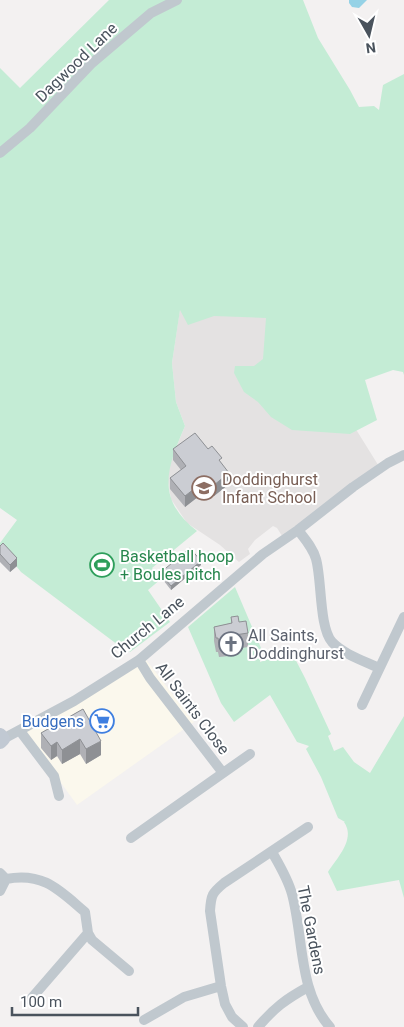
<svg xmlns="http://www.w3.org/2000/svg" width="404" height="1027" viewBox="0 0 404 1027" font-family="Roboto,sans-serif">
	<style>
		.commercial { fill: #fbf8ed }
		.education { fill: #e4e2e2 }
		.green { fill: #c4ecd5 }
		.water { fill: #95d2e6 }
		.lines { fill: none; stroke-linecap: round; stroke-linejoin: round }
		.street { stroke: #c0c8ce; stroke-width: 10 }
		.secondary { stroke: #c1c9d3; stroke-width: 14 }
		.wall { fill: #afb0b5 }
		.shaded-wall { fill: #8e9094 }
		.building { fill: #cbcdd3; stroke: #8e9094 }
		.labels { text-anchor: middle; stroke-width: 4; stroke-linejoin: round; paint-order: stroke }
		.street-label { font-size: 16px; fill: #4a535d; stroke: #fff }
		.education-label { font-size: 16px; fill: #785e54; stroke: #fff; text-anchor: start }
		.leisure-label { font-size: 16px; fill: #27864d; stroke: #fff; text-anchor: start }
		.worship-label { font-size: 16px; fill: #5b616d; stroke: #fff; text-anchor: start }
		.shop-label { font-size: 16px; fill: #366cbe; stroke: #fff; text-anchor: end }
	</style>
	<rect width="100%" height="100%" fill="#f3f1f1"/>
	<path class="commercial" d="M142 658 147 661 194 722 77 805 22 729Z"/>
	<path class="education" d="M180 309H267L357 431 380 468 284 539 277 528 273 526 255 540 248 549 250 554 239 562 220 545 187 523 171 499 167 476 173 455 185 426 176 402 172 363Z"/>
	<path class="green" d="M109 0H303L318 38 350 90 359 107 374 106 379 110 383 85 404 74V375L403 372 393 370 365 380 377 420 350 434 292 430 271 417 258 402 244 392 234 373 235 366H254L263 359 266 318 214 316 188 325 180 310 172 363 176 402 185 426C167 468 155 498 197 531L152 568 161 579 148 590 170 622 130 652 118 645 21 572 3 550 0 549V543L17 520 0 508V68L20 88Z
		M235 587 261 648 260 662 291 651 305 678 331 734 328 736 334 751 343 747 354 762 370 773 404 716V898L399 880 337 891 328 872C337 858 356 839 344 822H345L338 818 321 777 306 749 309 746 297 742 270 695 234 722 221 703 188 627Z"/>
	<path class="water" d="M349 0H367L359 8 352 7 349 3Z"/>
	<g class="lines">
		<path class="street" d="M0 153 30 128 91 64 151 13 177 0
			M298 530C305 539 313 548 316 559 322 580 319 627 332 642 343 654 364 661 379 668
			M139 660 150 678 223 773
			M362 705 404 617
			M20 731 54 776 59 796
			M3 739 74 701 139 660 263 554 298 530 353 487 388 463 404 455
			M131 838 250 754
			M272 852C280 866 288 879 292 894 304 939 298 991 330 1027
			M0 873 6 879C44 872 59 890 85 912L88 933 92 940 129 971
			M0 891 6 879
			M30 1000 88 933
			M144 1020 184 997 221 986
			M243 1027 232 1017 225 1004 221 986 210 911C211 895 212 893 224 883L308 827
			M258 1027C274 1008 286 999 308 987"/>
		<path class="secondary" d="M0 735 3 739 0 742"/>
	</g>
	<path class="wall" d="M173 449H208L222 464 229 484 214 496 208 489 185 507 170 489V478L181 470 173 460Z
		M0 546 17 566 10 572 0 562Z
		M201 565 171 590 160 576V573Z
		M231 617 239 622 248 633V647L229 650V656L219 657 218 652H216L214 641V627L231 623Z
		M83 709 101 755 86 764 80 754 62 764 57 756 51 760 41 748V733Z"/>
	<path class="shaded-wall" d="M229 473V484L214 496V485Z
		M208 478V489L185 507V496Z
		M17 558V566L10 572V565Z
		M201 561V565L171 590V586Z
		M80 739V754L62 764V750Z
		M101 741V755L86 764V749Z
		M57 742V756L51 760V746Z"/>
	<path class="building" d="M195 433 208 449 212 446 222 458 219 460 229 473 214 485 208 478 185 496 170 478 186 466 173 449Z
		M3 543 17 558 10 565 0 554V546Z
		M190 548 201 561 171 586 160 573Z
		M238 616 239 622 246 621 248 633 228 636 229 641 219 643 218 638H216L214 627 232 623 231 617Z
		M83 709 101 741 86 749 80 739 62 750 57 742 51 746 41 733Z"/>
	<defs>
		<g id="school-ring" transform="scale(1.25)"><circle r="9.5" fill="#fff" stroke="#8d6e63" stroke-width="1.5"/><path d="M0-5L7-2L0 1L-7-2ZM-4 1L0 2.5L4 1V4Q0 6-4 4Z" fill="#8d6e63"/></g>
		<g id="stadium-ring" transform="scale(1.25)"><circle r="9.5" fill="#fff" stroke="#2e9e5b" stroke-width="1.5"/><path d="M0-5a6.5 5 0 1 0 0 10a6.5 5 0 1 0 0-10ZM-3.5-1.8h7v3.6h-7Z" fill="#2e9e5b"/></g>
		<g id="church-ring" transform="scale(1.25)"><circle r="9.5" fill="#fff" stroke="#6b7280" stroke-width="1.5"/><path d="M-1.2-6h2.4v3.5h3.3v2.4h-3.3V6h-2.4V-.1h-3.3v-2.4h3.3Z" fill="#6b7280"/></g>
		<g id="supermarket-ring" transform="scale(1.25)"><circle r="9.5" fill="#fff" stroke="#3f7fe0" stroke-width="1.5"/><path d="M-6-5.5h2.5l.6 2H6L4.5 2H-2.5L-4.4-4H-6ZM-1.5 3.2a1.3 1.3 0 1 0 .1 0ZM3 3.2a1.3 1.3 0 1 0 .1 0Z" fill="#3f7fe0"/></g>
	</defs>
	<g fill-rule="evenodd">
		<use href="#school-ring" x="204" y="488"/>
		<use href="#stadium-ring" x="102" y="565"/>
		<use href="#church-ring" x="231" y="644"/>
		<use href="#supermarket-ring" x="102" y="721"/>
	</g>
	<g class="labels">
		<g class="street-label">
			<text transform="translate(76 62) rotate(-44)" y="6">Dagwood Lane</text>
			<text transform="translate(147 627) rotate(-39)" y="6">Church Lane</text>
			<text transform="translate(193 708) rotate(53)" y="6">All Saints Close</text>
			<text transform="translate(312 930) rotate(79)" y="6">The Gardens</text>
		</g>
		<g class="education-label">
			<text x="222" y="485">Doddinghurst<tspan x="222" dy="18">Infant School</tspan></text>
		</g>
		<g class="leisure-label">
			<text x="120" y="562">Basketball hoop<tspan x="120" dy="18">+ Boules pitch</tspan></text>
		</g>
		<g class="worship-label">
			<text x="248" y="641">All Saints,<tspan x="248" dy="18">Doddinghurst</tspan></text>
		</g>
		<g class="shop-label">
			<text x="84" y="727">Budgens</text>
		</g>
	</g>
	<g transform="translate(369 35) rotate(172)" stroke="#ffffff" stroke-width="4" paint-order="stroke">
	<path d="M0-4L9 19L0 12L-9 19Z" fill="#4a535d"/>
	<text y="-8" font-size="14" font-weight="bold" text-anchor="middle" fill="#4a535d">N</text>
	</g>
	<path d="M12 1007v8h126v-8" fill="none" stroke="#4a535d" stroke-width="2.5"/>
	<text x="20" y="1007" font-size="15" fill="#4a535d" stroke="#ffffff" stroke-width="4" paint-order="stroke">100 m</text>
</svg>
